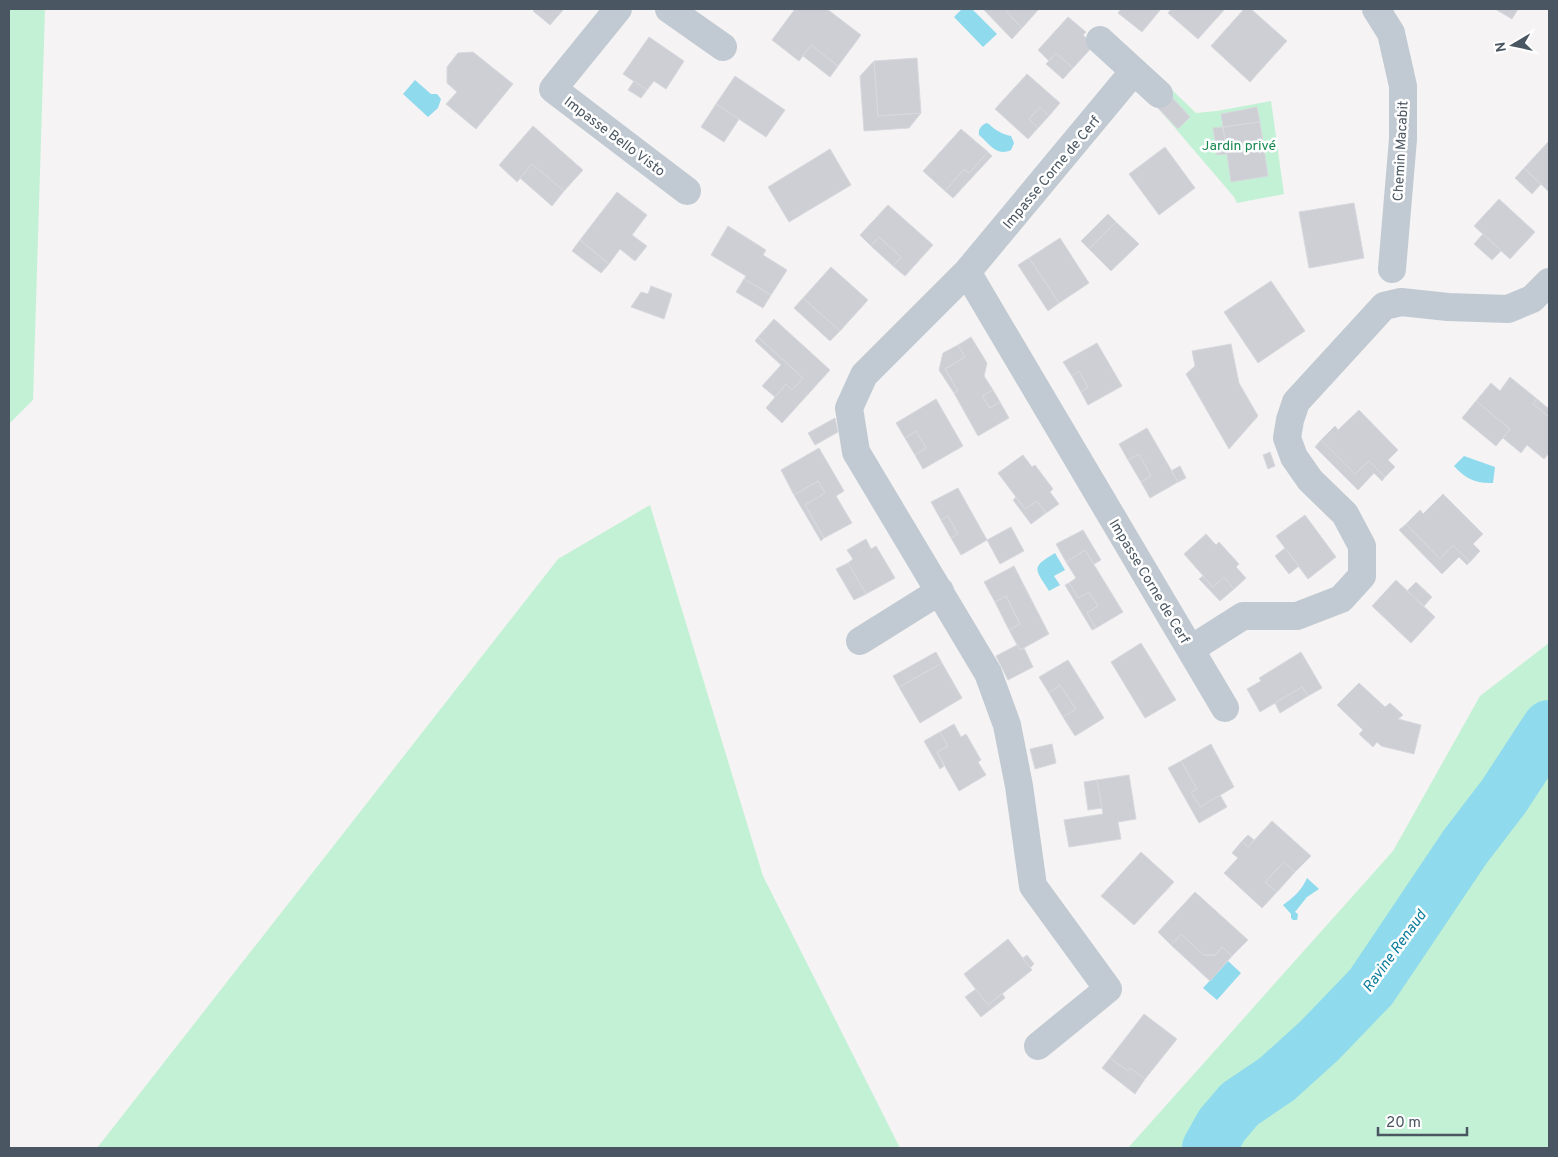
<svg xmlns="http://www.w3.org/2000/svg" width="1558" height="1157" viewBox="0 0 1558 1157" font-family="Overpass,sans-serif">
	<style>
		.green { fill: #c3f1d5 }
		.water { fill: #90daee }
		.lines { fill: none; stroke-linecap: round; stroke-linejoin: round }
		.river { stroke: #90daee; stroke-width: 54 }
		.building { fill: #cdcfd5; stroke: #d7d9de }
		.minor { stroke: #c1cad2; stroke-width: 28 }
		.labels { text-anchor: middle; stroke-width: 5; stroke-linejoin: round; paint-order: stroke }
		.street-label { font-size: 14px; fill: #4a5661; stroke: #fff }
		.park-label { font-size: 14px; fill: #17864f; stroke: #fff }
		.water-label { font-size: 15px; font-style: italic; fill: #0c7c9b; stroke: #fff }
	</style>
	<rect width="100%" height="100%" fill="#f5f3f3"/>
	<path class="green" d="M9 9H45L33 400 9 424Z
		M1172 90 1196 113 1217 111 1271 101 1284 194 1237 203 1234 197 1157 107Z
		M650 505 763 876 900 1148H97L558 559Z
		M1549 643V1148H1128L1393 851 1480 696Z"/>
	<path class="water" d="M962 9H972L997 34 983 47 954 17Z
		M415 80 431 94H437L441 99 438 108 428 117 403 94Z
		M986 123 989 124C995 130 1002 134 1011 136L1014 143 1011 150C996 157 990 144 979 135 978 129 981 126 986 123Z
		M1464 456 1495 467 1493 483C1476 484 1466 479 1454 466Z
		M1055 553 1065 570 1054 576 1060 585 1049 591C1035 568 1030 568 1055 553Z
		M1307 878 1319 889 1307 897 1295 912 1298 914 1297 920H1293L1291 918V914L1283 905C1293 898 1302 890 1307 878Z
		M1228 961 1241 973 1217 1000 1203 988Z"/>
	<g class="lines">
		<path class="river" d="M1209 1148 1222 1125 1240 1104 1277 1079 1319 1041 1371 987 1465 847 1504 796 1549 727"/>
	</g>
	<path class="building" d="M535 9H564L550 25 533 11Z
		M795 9H827L861 35 838 66 811 45 799 61 772 40Z
		M983 9H1004L1022 28 1012 39Z
		M1004 9H1039L1022 28Z
		M1121 9H1161L1142 32 1118 13Z
		M1171 9H1225L1198 39 1168 13Z
		M1244 9H1251L1287 41 1250 82 1211 46Z
		M1495 9H1518L1512 19Z
		M1068 17 1086 32 1083 35 1094 45 1073 68 1056 53 1049 61 1038 50Z
		M649 37 684 61 666 89 654 81 647 90 623 74Z
		M811 45 838 66 830 77 803 56Z
		M473 52 513 84 476 129 446 104 457 92 447 83V67L458 53Z
		M1056 53 1073 68 1063 79 1046 64Z
		M917 58 921 113 878 116 874 61Z
		M874 61 878 116 921 113 909 128 864 131 860 76Z
		M1027 74 1060 103 1049 116 1040 107 1029 119 1038 128 1028 139 995 109Z
		M735 76 785 110 766 137 716 104Z
		M634 81 647 90 641 98 628 90Z
		M1169 94 1190 117 1178 129 1157 107Z
		M716 104 739 119 724 142 701 127Z
		M1040 107 1049 116 1038 128 1029 119Z
		M1257 107 1260 122 1223 127 1221 114Z
		M1260 122 1268 176 1231 182 1223 127Z
		M533 126 583 170 564 191 532 164 517 182 499 165Z
		M1223 127 1227 154 1217 155 1213 128Z
		M961 129 988 152 969 173 964 169 945 191 923 171Z
		M1549 141V192L1524 168Z
		M1165 147 1195 188 1159 215 1129 174Z
		M830 149 851 185 789 222 768 187Z
		M988 152 992 156 953 198 945 191 964 169 969 173Z
		M532 164 564 191 552 206 520 178Z
		M1524 168 1541 184 1532 194 1515 178Z
		M617 192 647 215 632 235 647 246 635 261 620 249 609 264 580 240Z
		M1499 199 1535 232 1510 259 1474 226Z
		M1354 203 1364 258 1309 268 1299 212Z
		M888 205 933 245 905 276 893 266 901 257 879 237 871 246 860 235Z
		M1108 214 1116 222 1089 249 1081 241Z
		M1116 222 1139 244 1111 271 1089 249Z
		M728 226 766 250 763 255 787 270 771 295 744 279 746 276 711 255Z
		M1483 234 1501 251 1492 260 1474 244Z
		M879 237 901 257 893 266 871 246Z
		M1060 238 1089 283 1059 303 1029 258Z
		M580 240 609 264 601 273 572 251Z
		M1029 258 1059 303 1048 311 1018 265Z
		M831 267 868 300 840 331 803 298Z
		M744 279 771 295 763 308 736 292Z
		M1271 281 1305 331 1258 363 1224 312Z
		M651 286 672 294 664 319 631 307 641 292 648 294Z
		M803 298 840 331 830 341 794 308Z
		M774 319 830 370 782 423 766 408 786 384 792 390 803 378 758 337Z
		M758 337 803 378 792 390 786 384 775 397 762 386 781 365 755 341Z
		M971 337 987 363 984 376 993 390 982 396 990 408 1000 402 1009 418 978 436 954 393 958 391 945 369 965 357 958 345Z
		M1097 343 1122 386 1088 405 1081 392 1088 387 1079 371 1072 376 1063 362Z
		M1231 344 1239 383 1258 416 1229 449 1186 374 1195 366 1192 351Z
		M958 345 965 357 945 369 958 391 954 393 939 370 943 353Z
		M1079 371 1088 387 1081 392 1072 376Z
		M1510 377 1537 399 1533 404 1549 417V453L1544 459 1527 445 1521 453 1503 438 1510 429 1476 401 1491 383 1500 391Z
		M993 390 1000 402 990 408 982 396Z
		M936 399 963 446 923 469 915 455 926 448 916 431 905 438 896 423Z
		M1537 399 1549 409V417L1533 404Z
		M1476 401 1510 429 1496 446 1462 418Z
		M1359 410 1398 450 1388 460 1395 467 1385 477 1369 461 1355 474 1321 440 1335 426 1338 430Z
		M835 418 838 432 815 445 808 433Z
		M1147 428 1178 482 1150 498 1141 482 1151 476 1139 454 1128 460 1119 444Z
		M916 431 926 448 915 455 905 438Z
		M1321 440 1355 474 1369 461 1385 477 1382 481 1374 473 1358 490 1315 447Z
		M819 448 844 491 836 496 852 523 824 538 805 505 825 493 818 481 794 495 781 470Z
		M1270 452 1275 466 1268 469 1263 455Z
		M1139 454 1151 476 1141 482 1128 460Z
		M1023 455 1032 467 1035 465 1053 489 1050 492 1059 504 1046 513 1037 501 1025 509 998 473Z
		M1180 466 1186 478 1178 482 1171 471Z
		M818 481 825 493 805 505 824 538 821 541 794 495Z
		M958 488 987 540 961 555 951 538 958 534 948 516 941 520 931 502Z
		M1443 494 1483 534 1473 544 1480 551 1470 562 1453 545 1440 559 1406 524 1420 510 1423 514Z
		M1016 497 1025 509 1037 501 1046 513 1031 524 1013 500Z
		M1305 515 1336 557 1308 579 1276 536Z
		M948 516 958 534 951 538 941 520Z
		M1406 524 1440 559 1453 545 1470 562 1467 565 1459 557 1442 574 1399 530Z
		M1011 527 1024 551 1000 564 987 540Z
		M1083 530 1101 560 1094 564 1085 550 1066 562 1056 544Z
		M1206 534 1216 545 1219 542 1239 564 1236 567 1246 578 1234 589 1224 577 1213 587 1184 554Z
		M866 539 871 549 876 546 895 578 866 594 848 563 853 559 847 550Z
		M1285 548 1299 566 1289 574 1275 556Z
		M1085 550 1123 612 1096 628 1087 613 1098 606 1089 592 1078 598 1069 583 1076 578 1066 562Z
		M848 563 866 594 854 600 836 569Z
		M1014 566 1049 634 1020 650 1009 630 1020 624 1006 596 995 602 984 582Z
		M1203 576 1213 587 1224 577 1234 589 1220 601 1199 579Z
		M1396 580 1435 617 1411 643 1372 606Z
		M1416 582 1432 597 1424 606 1407 591Z
		M1069 583 1078 598 1089 592 1098 606 1087 613 1096 628 1092 630 1065 585Z
		M1006 596 1020 624 1009 630 995 602Z
		M1141 643 1176 700 1145 718 1111 662Z
		M1017 645 1020 650 1024 648 1033 667 1008 680 996 656Z
		M936 652 942 663 899 687 893 676Z
		M1301 652 1322 688 1308 696 1302 687 1260 712 1247 689 1261 681 1259 678Z
		M1068 660 1104 718 1075 736 1063 717 1076 709 1060 685 1049 693 1039 677Z
		M942 663 962 698 920 723 899 687Z
		M1359 683 1385 707 1390 703 1403 715 1398 719 1421 725 1414 754 1381 746 1377 742 1373 747 1359 734 1363 730 1337 705Z
		M1060 685 1076 709 1063 717 1049 693Z
		M1302 687 1308 696 1280 713 1275 703Z
		M954 724 961 737 966 734 981 760 978 762 986 775 959 791 937 752 948 746 940 732Z
		M940 732 948 746 937 752 944 766 940 769 924 741Z
		M1052 744 1056 763 1035 769 1030 749Z
		M1211 744 1234 787 1200 807 1191 792 1197 789 1181 761Z
		M1181 761 1197 789 1191 792 1200 807 1220 795 1227 807 1199 823 1168 768Z
		M1129 775 1136 819 1118 822 1121 839 1069 847 1064 820 1103 814 1097 780Z
		M1097 780 1102 808 1088 810 1084 782Z
		M1272 821 1311 856 1295 872 1284 862 1265 882 1277 892 1262 908 1224 873 1238 858 1232 853 1242 841 1248 847Z
		M1248 835 1254 840 1248 847 1242 841Z
		M1141 852 1174 882 1134 925 1101 896Z
		M1284 862 1295 872 1277 892 1265 882Z
		M1195 892 1248 940 1232 956 1222 947 1215 955H1204L1181 934 1171 945 1158 932Z
		M1181 934 1204 955H1215L1222 947 1232 956 1210 981 1171 945Z
		M1008 939 1032 970 988 1005 964 974Z
		M1027 955 1034 964 1030 968 1023 958Z
		M976 989 988 1005 1002 993 1005 998 981 1017 965 997Z
		M1144 1014 1177 1039 1145 1079 1130 1068 1128 1071 1110 1058Z
		M1110 1058 1128 1071 1130 1068 1145 1079 1135 1094 1102 1068Z"/>
	<g class="lines">
		<path class="minor" d="M618 9 553 89 687 191
			M669 9 723 47
			M1376 9 1391 33 1403 86V139L1392 269
			M1100 40 1159 94
			M967 272 1225 708
			M860 641 940 591
			M1191 649 1243 616H1297L1341 599 1362 576V546L1345 514 1310 480 1294 457 1287 438 1290 420 1296 402 1384 306 1401 302 1448 307 1508 309 1532 299 1549 282
			M1038 1046 1108 989 1033 886 1019 786 1007 725 988 673 856 452 849 408 864 375 967 272 1134 71"/>
	</g>
	<g class="labels">
		<g class="street-label">
			<text transform="translate(615 136) rotate(37)" y="5">Impasse Bello Visto</text>
			<text transform="translate(1400 151) rotate(-87)" y="5">Chemin Macabit</text>
			<text transform="translate(1051 172) rotate(-50)" y="5">Impasse Corne de Cerf</text>
			<text transform="translate(1150 581) rotate(59)" y="5">Impasse Corne de Cerf</text>
		</g>
		<g class="park-label">
			<text x="1239" y="150">Jardin privé</text>
		</g>
		<g class="water-label">
			<text transform="translate(1394 951) rotate(-54)" y="5">Ravine Renaud</text>
		</g>
	</g>
	<rect width="1558" height="1157" fill="none" stroke="#4a5661" stroke-width="20"/>
	<g transform="translate(1513 45) rotate(261)" stroke="#ffffff" stroke-width="4" paint-order="stroke">
	<path d="M0-4L9 19L0 12L-9 19Z" fill="#4a5661"/>
	<text y="-8" font-size="14" font-weight="bold" text-anchor="middle" fill="#4a5661">N</text>
	</g>
	<path d="M1378 1127v8h89v-8" fill="none" stroke="#4a5661" stroke-width="2.5"/>
	<text x="1386" y="1127" font-size="15" fill="#4a5661" stroke="#ffffff" stroke-width="4" paint-order="stroke">20 m</text>
</svg>
